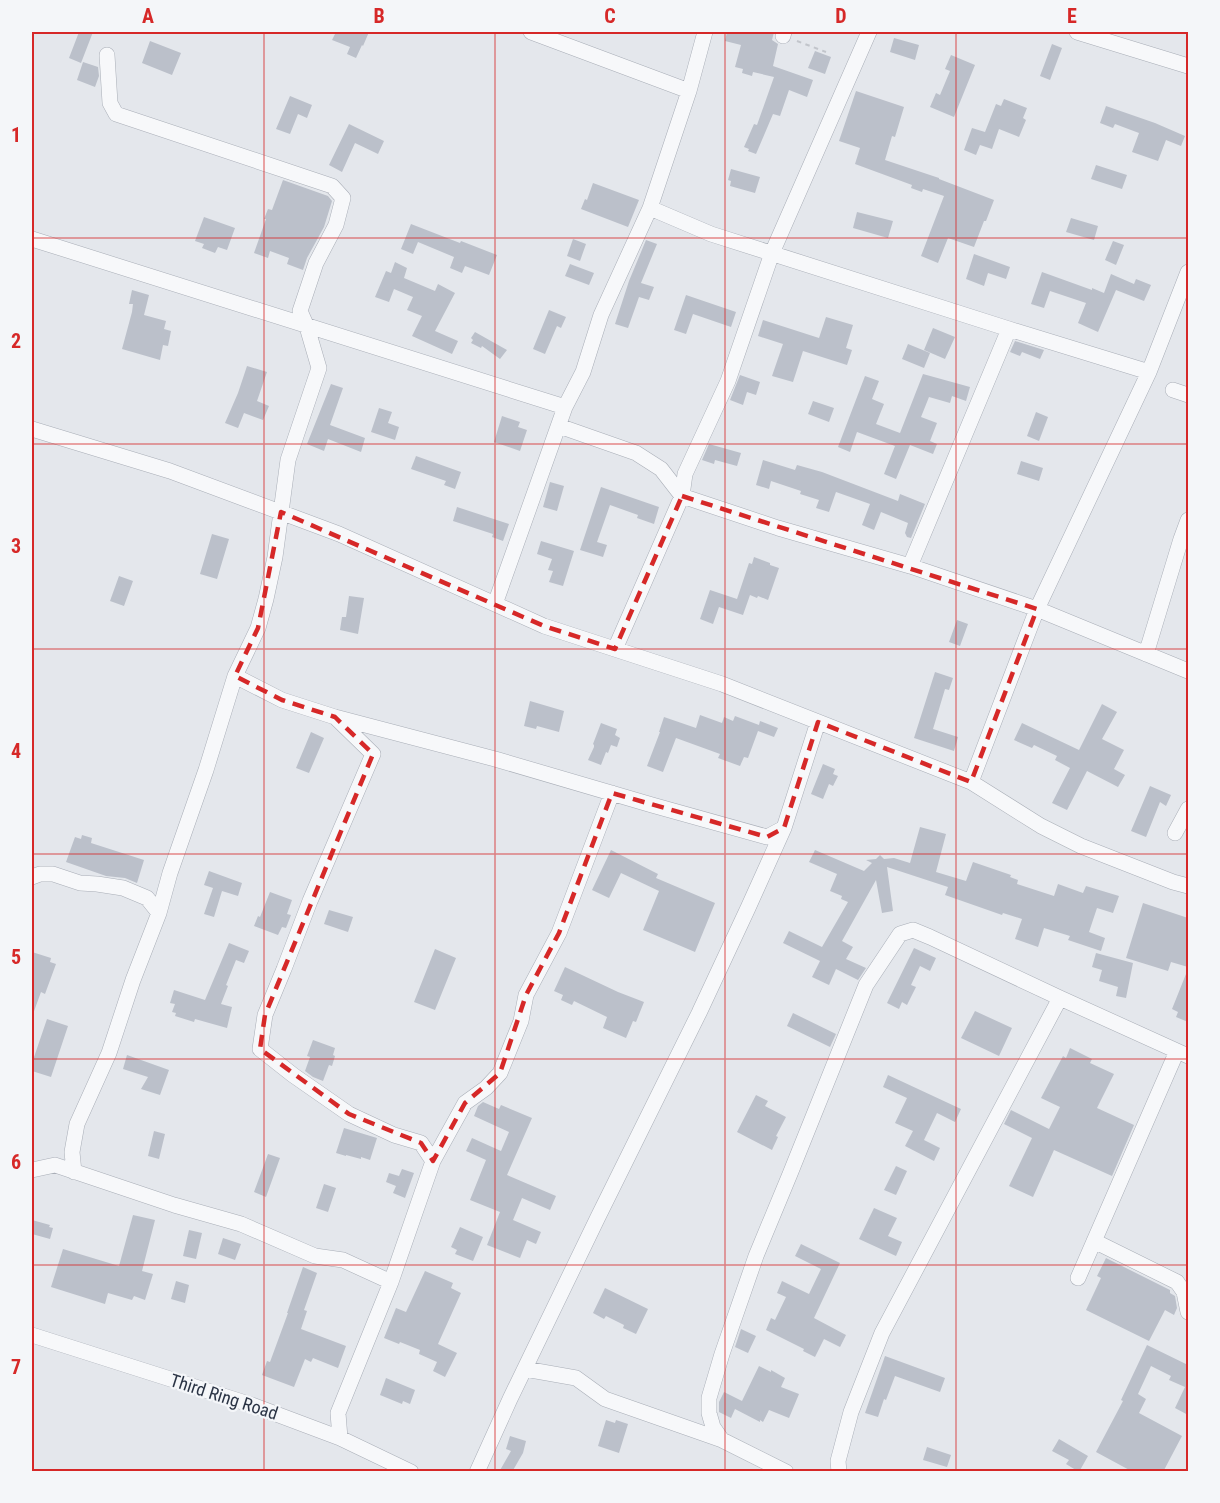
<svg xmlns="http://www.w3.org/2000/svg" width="1220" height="1503" viewBox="0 0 1220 1503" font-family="'Roboto Condensed',sans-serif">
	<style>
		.building { fill: #bbc0ca }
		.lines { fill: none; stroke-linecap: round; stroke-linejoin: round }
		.minor-casing { stroke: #a9aeb7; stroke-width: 16 }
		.path { stroke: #c2c5cb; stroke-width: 2; stroke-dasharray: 4.5 4.5; stroke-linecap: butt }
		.minor { stroke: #f7f8fa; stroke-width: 15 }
		.marked { fill: none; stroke: #d62828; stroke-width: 4.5; stroke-dasharray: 12 8; stroke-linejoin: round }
		.grid { fill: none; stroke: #d62828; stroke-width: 1.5; stroke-opacity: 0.55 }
		.labels { text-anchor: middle; stroke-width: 4.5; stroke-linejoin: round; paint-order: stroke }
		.street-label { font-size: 18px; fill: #2b3445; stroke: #f4f6f9 }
		.neatline { fill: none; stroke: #d62828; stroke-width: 2 }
		.grid-label { font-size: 20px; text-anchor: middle; font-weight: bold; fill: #d62828 }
	</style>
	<rect width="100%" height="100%" fill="#e4e7ec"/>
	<path class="building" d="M79 32H93L81 63 69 58Z
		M336 32H369L363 46 362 45 356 58 347 54 350 47 332 40Z
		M727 32H774L772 40 778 44 773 66 813 80 807 97 789 90 780 116 773 114 756 154 748 151 749 149 744 147 754 124 757 125 774 77 753 72 752 76 742 73 743 69 735 67 741 45 725 41Z
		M894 38 919 45 915 60 890 52Z
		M150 41 181 53 172 75 142 63Z
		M1052 44 1062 48 1050 80 1040 76Z
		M815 51 831 57 825 74 808 68Z
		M951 55 975 65 954 117 930 107 936 93 940 95 950 71 945 69Z
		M83 62 98 67 99 76 95 87 77 80Z
		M856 91 904 107 895 137 892 136 885 160 939 178V179L994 200 986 221H984L974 247 948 238 938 263 921 256 944 196 923 189 922 192 911 188 912 185 855 164 860 148 839 141Z
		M290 96 312 105 307 118 298 114 290 134 276 129Z
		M1004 99 1027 108 1023 118 1026 120 1019 137 999 129 992 149 980 145 976 155 964 150 972 128 985 132 996 104 1001 106Z
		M1106 106 1155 123 1185 136 1181 146 1166 140 1158 161 1132 152 1139 133 1115 124 1113 128 1100 123Z
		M349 124 384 141 378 154 355 143 342 172 329 165Z
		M1096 165 1127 175 1122 189 1091 179Z
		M731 169 760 177 755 193 730 186 731 181 728 180Z
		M283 180 328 196 332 201 324 227 307 258 303 270 287 264 289 258 270 251 268 258 254 253 266 219H264L268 209 272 210Z
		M593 183 639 200 628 227 581 209 585 199 587 200Z
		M857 212 893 221 888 238 853 228Z
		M204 217 235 228 227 250 218 247 215 253 202 248 204 244 195 241Z
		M1071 218 1098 226 1094 240 1066 232Z
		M411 224 460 243 461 241 497 255 489 275 465 266 462 273 450 268 454 257 418 242 413 254 401 249Z
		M573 239 586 244 580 261 567 256Z
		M646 240 657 244 641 283 654 287 649 300 639 297 628 328 615 324 629 281Z
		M1113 241 1124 245 1116 265 1105 260Z
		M974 254 1010 267 1006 279 988 273 984 286 966 279Z
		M395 262 407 268 404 278 435 291 438 284 455 293 435 331 458 341 452 354 412 336 422 316 407 310 413 297 394 289 389 302 375 297 386 271 391 273Z
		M570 264 594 273 589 285 565 276Z
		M1042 272 1092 290V288L1104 293 1111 274 1134 284 1136 279 1151 285 1144 301 1116 290 1098 332 1078 323 1086 303 1050 291 1044 308 1031 304Z
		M132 290 149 295 144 315 166 321 164 329 171 331 168 346 163 345 160 360 122 349 132 312 133 304H129Z
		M686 295 736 312 731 327 693 314 686 334 674 330Z
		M549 310 566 317 561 328 557 326 545 354 533 349Z
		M826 317 853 325 846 348 852 350 847 365 803 351 793 382 772 376 783 344 758 336 763 320 819 338Z
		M933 328 955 337 945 359 924 350Z
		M475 332 507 350 500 359 482 346 481 348 471 343 473 340 471 338Z
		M1015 341 1044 350 1040 359 1022 352 1020 356 1010 352Z
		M908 344 930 353 924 368 902 359Z
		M247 366 267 372 257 401 269 406 263 420 244 413 238 428 225 423 238 393Z
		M923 374 970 387 966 401 952 396 950 403 929 397 921 417 937 423 930 441 937 444 933 454 910 445 896 479 884 474 895 446 857 432 850 452 838 447 865 376 879 381 872 399 884 404 876 424 900 433Z
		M740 375 760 382 756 395 747 392 743 405 730 400Z
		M331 384 343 388 330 425 365 438 361 452 328 439 324 451 307 444Z
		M813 401 834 408 829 422 808 414Z
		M379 408 392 412 388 423 399 427 395 440 371 432Z
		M1036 412 1048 417 1039 441 1027 436Z
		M502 416 520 422 518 427 527 430 520 451 494 442Z
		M709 444 741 453 737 466 715 460 714 464 702 460Z
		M416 456 461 472 455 489 444 485 446 481 411 469Z
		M763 460 795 470 797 465 822 472 898 501 900 494 925 504 911 538 907 537 905 533 908 523 881 512 874 530 862 525 870 504 836 492 829 512 816 508 819 500 800 494 801 491 771 481 769 489 756 485Z
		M1021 461 1043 468 1039 481 1017 474Z
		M550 482 564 486 557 511 543 507Z
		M601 487 659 507 654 524 637 518 638 515 610 505 597 542 607 545 603 557 580 550Z
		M457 507 509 524 503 541 492 537 493 534 453 521Z
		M212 534 229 539 217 579 200 574Z
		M541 541 574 551 563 586 549 582 553 571 548 570 552 559 537 554Z
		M754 557 770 563V565L779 568 768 600 758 596 757 598 750 595 743 615 719 607 713 624 700 619 710 590 737 599 749 563 752 564Z
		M119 576 133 581 124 606 110 601Z
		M349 596 364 598 358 634 340 630 342 617H346Z
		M957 620 968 624 960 646 949 642Z
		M935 672 953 678 949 690 945 689 933 729 958 737 954 751 914 738Z
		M530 701 564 711 559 732 537 726 536 729 524 726Z
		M1102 704 1117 712 1102 739 1124 750 1114 769 1125 775 1118 787 1087 771 1067 810 1052 803 1070 768 1055 760 1057 756 1034 745 1032 748 1014 740 1022 723 1079 750Z
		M700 715 722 723 724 717 733 721 735 716 759 725 760 721 778 728 774 737 758 731 748 758 744 757 740 766 718 758 720 754 676 738 663 772 647 766 660 732H659L664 717 696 728Z
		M601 723 617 729 615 735 620 738 617 747 611 745 608 753 606 752 601 765 588 760 594 747V745L593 744Z
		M311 732 324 738 309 773 296 768Z
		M823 764 835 769 833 774 838 776 833 786 829 784 823 799 811 794Z
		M1150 786 1171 795 1166 806 1160 802 1146 837 1131 831Z
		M920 827 946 834 936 872 966 881 973 862 1011 875 1010 877 1018 880 1017 884 1054 896 1058 884 1083 893 1086 886 1119 896 1113 913 1097 908 1089 932 1105 938 1101 951 1068 940 1070 936 1044 928 1038 947 1015 939 1022 919 1003 913 1002 915 945 895 948 887 887 867 893 911 882 913 876 880 842 941 853 947 846 959 866 968 858 980 836 969 829 985 812 977 820 961 783 943 789 931 822 947 848 902 841 899 842 896 830 891 837 874 809 862 815 850 864 871 872 863 866 860 876 859 880 855 884 859 894 858 910 863Z
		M82 835 92 838 91 843 144 860 137 883 125 878 106 876 66 862 75 837 81 839Z
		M611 850 658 874 656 878 715 903 695 952 643 930 659 891 621 873 609 898 592 890Z
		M209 871 242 883 238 896 222 891 214 917 204 914 213 888 204 885Z
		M270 892 292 900 287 914 291 915 286 928 282 927 278 935 254 926 258 916 260 917Z
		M1143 903 1188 918V967L1171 962 1168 971 1126 958Z
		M329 910 353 917 348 932 324 924Z
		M229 943 249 951 244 963 236 960 226 985 228 986 221 1004 232 1007 227 1028 195 1019 194 1022 175 1016 176 1013 172 1012 175 1004 170 1003 174 990 205 1000Z
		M914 948 936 958 930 971 920 966 911 985 916 987 907 1005 902 1002 899 1009 887 1003Z
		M435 949 456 958 435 1010 414 1002Z
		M32 952 51 958 50 962 56 964 45 994 41 992 33 1014H32Z
		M1096 953 1133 963 1126 998 1116 996 1118 987 1099 981 1102 970 1092 967Z
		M565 967 618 992 644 1002 636 1022 633 1021 626 1038 603 1028 607 1017 574 1001 572 1005 561 1000 563 995 554 991Z
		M1188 969V1022L1176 1017 1178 1012 1172 1009Z
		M975 1011 1012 1028 999 1056 961 1038Z
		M793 1013 836 1034 830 1047 787 1026Z
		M47 1019 68 1026 51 1077 32 1071V1063Z
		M313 1040 335 1048 333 1055 335 1056 332 1066 329 1065 323 1081 313 1077 305 1071 310 1057 307 1056Z
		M1070 1048 1092 1059 1090 1063 1114 1074 1097 1108 1134 1125 1112 1176 1054 1150 1033 1197 1009 1186 1032 1138 1004 1124 1011 1110 1049 1129 1060 1107 1041 1098 1063 1056 1066 1058Z
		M127 1055 169 1070 160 1095 141 1089 148 1077 123 1069Z
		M888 1075 961 1109 955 1122 937 1113 924 1140 940 1148 934 1161 905 1146 913 1131 895 1123 907 1098 883 1087Z
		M756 1095 768 1101 765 1106 786 1117 776 1136 778 1137 772 1150 737 1132Z
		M483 1102 499 1109 501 1105 532 1118 507 1175 556 1196 550 1210 522 1198 513 1220 541 1232 536 1244 527 1240 520 1258 487 1245 500 1212 470 1200 486 1160 466 1151 472 1138 501 1151 509 1132 474 1116 478 1106Z
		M344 1128 377 1138 370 1160 361 1157V1159L346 1155V1156L336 1153Z
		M154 1131 165 1134 159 1159 148 1156Z
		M268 1154 280 1158 266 1197 254 1192Z
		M896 1166 907 1171 896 1195 884 1190Z
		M402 1169 414 1173 405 1198 393 1193 396 1186 386 1182 389 1173 399 1176Z
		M324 1184 336 1188 328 1212 316 1208Z
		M874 1208 897 1218 888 1236 902 1242 896 1256 859 1239Z
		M133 1215 155 1220 142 1271 153 1274 145 1300 134 1296 132 1300 108 1293 105 1304 51 1287 63 1249 119 1266Z
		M32 1220 50 1225 49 1227 53 1228 50 1239 32 1234Z
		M460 1227 483 1237 473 1261 455 1254 457 1250 451 1247Z
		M189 1230 202 1233 196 1259 183 1256Z
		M223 1238 241 1244 235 1260 218 1254Z
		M801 1244 840 1263 814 1318 846 1335 840 1347 824 1339 815 1357 803 1351 804 1349 766 1330 771 1318 775 1320 786 1297 777 1293 782 1281 809 1294 821 1269 795 1256Z
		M1106 1258 1170 1290V1293L1175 1296 1177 1308 1174 1315 1165 1310 1149 1341 1086 1310 1101 1278 1097 1276Z
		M303 1267 317 1273 304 1310 307 1311 301 1329 346 1346 338 1368 313 1358 311 1362 305 1359 294 1387 262 1375 267 1361 270 1362 288 1313H287Z
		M425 1271 453 1283 451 1288 461 1293 438 1344 457 1353 445 1377 433 1371 437 1362 419 1354 420 1350 400 1342 399 1344 384 1338 396 1308 406 1312Z
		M176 1281 189 1285 185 1303 171 1299Z
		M605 1288 648 1309 636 1334 623 1328 624 1325 606 1316 604 1319 593 1313Z
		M741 1329 756 1336 748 1353 735 1347Z
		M1147 1345 1188 1365V1415L1175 1408 1185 1387 1169 1380 1171 1376 1151 1366 1138 1394 1146 1399 1139 1413 1182 1436 1163 1472H1133L1096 1452 1123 1401 1121 1400Z
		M885 1356 945 1378 940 1392 895 1376 886 1400 884 1399 878 1417 865 1413Z
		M759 1366 771 1372V1370L785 1378 781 1387 799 1394 789 1418 769 1410 763 1422 760 1420V1422L735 1409 731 1418 719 1412V1402L724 1392 742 1401Z
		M386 1378 415 1390 410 1404 403 1401 402 1404 380 1395Z
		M606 1420 615 1423 616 1420 628 1424 619 1453 598 1446Z
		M510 1436 526 1441 523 1453 512 1472H499L511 1451 506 1449Z
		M1059 1439 1088 1456 1079 1472 1066 1464 1069 1460 1052 1451Z
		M927 1447 951 1455 947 1467 923 1460Z"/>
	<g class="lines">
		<g class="minor-casing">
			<path id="minor" d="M531 32 689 91
				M1077 32 1188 66
				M783 36 784 32
				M650 208 711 234 1009 329 1149 372
				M32 239 565 407
				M1173 390 1188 395
				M559 426 636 453 661 469 682 496 778 528 910 566 1037 609 1188 671
				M32 429 170 471 339 534 544 626 722 684 971 782 1041 826 1081 846 1173 882 1188 886
				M910 566 1009 329
				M495 604 565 407 583 372 601 315 650 208 689 91 705 32
				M615 649 682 496 685 474 728 381 772 253 869 32
				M1146 654 1181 539 1188 520
				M235 676 282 700 335 717 495 759 652 805 767 837 784 828
				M335 717 373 754 310 901 284 969 265 1015 260 1049 293 1075 349 1114 394 1135 421 1143 433 1161
				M971 782 1037 609 1149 372 1188 272
				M1175 833 1188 809
				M32 877 40 874H53L80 883 97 884 123 888 147 898 159 913
				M32 1170 55 1165 174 1205 241 1224 315 1256 343 1260 391 1282
				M74 1172 72 1152 77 1124 109 1053 133 980 159 913 170 873 206 770 235 676 258 628 266 599 275 557 288 460 319 368 307 327 300 311 316 263 336 225 343 198 332 186 116 114 110 103 107 55
				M1094 1241 1177 1282 1184 1292 1188 1312
				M1078 1278 1177 1051
				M32 1335 252 1405 340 1438 411 1472
				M525 1369 576 1378 605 1399 722 1440
				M340 1438 338 1413 391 1282 433 1161 465 1103 486 1088 500 1073 521 1021 526 995 559 933 612 793
				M477 1472 510 1399 598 1217 699 1013 748 908 784 828 818 722
				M786 1472 722 1440 713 1427 709 1413V1398L722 1354 756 1256 790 1174 866 985 900 934 913 930 930 937 1060 998 1188 1056
				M839 1472 838 1461 851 1412 882 1333 1060 998"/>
		</g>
		<path class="path" d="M797 41 826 52"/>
		<use href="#minor" class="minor"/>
	</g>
	<path class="marked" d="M682 496 1037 609 971 782 818 722 784 828 767 837 612 793 559 933 526 995 500 1073 465 1103 433 1161 421 1143 349 1114 260 1049 265 1015 373 754 335 717 282 700 235 676 258 628 281 512 544 626 615 649Z"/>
	<path class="grid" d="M264 32V1472M495 32V1472M725 32V1472M956 32V1472M32 238H1188M32 444H1188M32 649H1188M32 854H1188M32 1059H1188M32 1265H1188"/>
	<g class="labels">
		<g class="street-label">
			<text transform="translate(224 1397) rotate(18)" y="6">Third Ring Road</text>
		</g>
	</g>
	<rect width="1220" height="1503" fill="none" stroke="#f4f6f9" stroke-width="66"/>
	<rect x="33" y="33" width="1154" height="1437" class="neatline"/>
	<g class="grid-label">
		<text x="148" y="23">A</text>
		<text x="379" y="23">B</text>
		<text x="610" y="23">C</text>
		<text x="841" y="23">D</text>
		<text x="1072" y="23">E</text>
		<text x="16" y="142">1</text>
		<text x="16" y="348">2</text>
		<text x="16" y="553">3</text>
		<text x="16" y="758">4</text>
		<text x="16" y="964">5</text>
		<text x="16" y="1169">6</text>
		<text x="16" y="1374">7</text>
	</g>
</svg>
